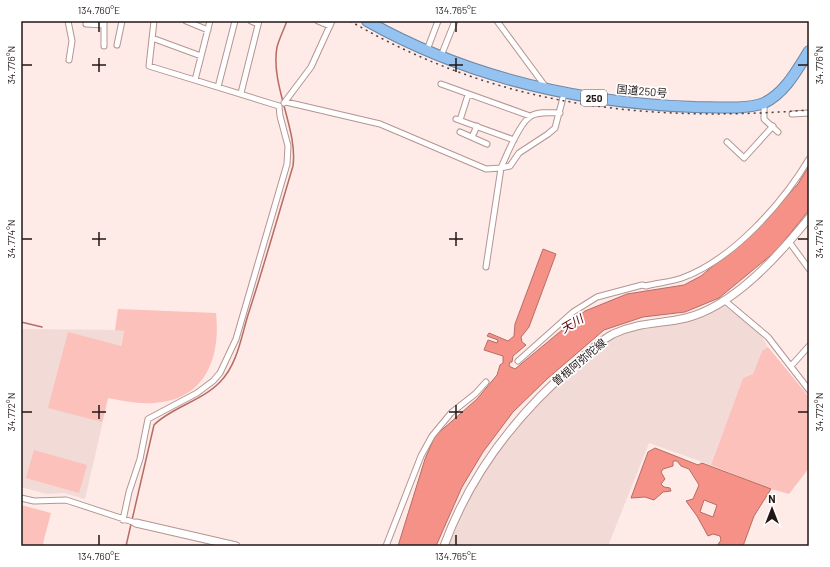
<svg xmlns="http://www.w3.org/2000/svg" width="830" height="567" viewBox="0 0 830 567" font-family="Barlow,'Noto Sans JP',sans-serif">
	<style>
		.built { fill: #f2dad7 }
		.green { fill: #fbc1ba }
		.water { fill: #f69187; stroke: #b66c65; fill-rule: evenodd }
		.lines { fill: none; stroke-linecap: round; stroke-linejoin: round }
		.stream { stroke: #b66c65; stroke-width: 1.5 }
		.street-casing { stroke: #b49591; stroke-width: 7 }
		.secondary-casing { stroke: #b49591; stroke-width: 9 }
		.highway-casing { stroke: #6d87a4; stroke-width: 12 }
		.street { stroke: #fff; stroke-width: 5 }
		.secondary { stroke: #fff; stroke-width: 7 }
		.highway { stroke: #95c3f1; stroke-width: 10 }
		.rail { stroke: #4b3f3d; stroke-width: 1.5; stroke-dasharray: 2 4; stroke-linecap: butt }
		.ticks { fill: none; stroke: #221716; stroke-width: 1.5 }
		.labels { text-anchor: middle; stroke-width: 3.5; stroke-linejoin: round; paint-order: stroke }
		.shield { fill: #fff; stroke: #645d5c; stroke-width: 1 }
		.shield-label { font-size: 10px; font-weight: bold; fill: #221716 }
		.street-label { font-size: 11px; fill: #221716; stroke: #fff }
		.water-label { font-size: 12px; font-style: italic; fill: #5b0005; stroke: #fff }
		.neatline { fill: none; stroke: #221716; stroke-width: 1.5 }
		.ticks-label { font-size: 10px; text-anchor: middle; fill: #221716 }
	</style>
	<rect width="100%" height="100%" fill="#feeae7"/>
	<path class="built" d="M721 304 736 314 760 334 768 347 762 351 753 374 743 378 711 465 649 443 608 546H448L467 501 484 471 504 443 534 406 600 345 610 338 641 327 689 320Z
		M21 329 124 330 85 499 64 493 47 494 21 487Z"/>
	<path class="green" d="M118 309 216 313C221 358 205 400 154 403 138 404 124 401 108 398L102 422 48 408 68 332 121 346 124 331 115 330Z
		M768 347 809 397V468L789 494 771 489 711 465 743 378 753 374 762 351Z
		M34 450 87 465 79 493 26 478Z
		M21 505 51 513 43 543 45 546H21Z"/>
	<path class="water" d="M809 166V210L776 251 719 298 685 312 643 317 604 330 547 379 513 412 483 452 462 487 436 546H398L425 459 435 436 477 399 497 375 500 365 503 363V356L484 350 488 340 497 343 498 340 487 336 489 333 508 341 514 336 515 324 543 249 556 254 529 327 521 337 522 342 526 345 513 356 512 362H510L509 366 515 369 585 311 627 294 684 285 701 276 757 229 798 184Z
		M655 448 698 465 702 463 771 489 754 516 743 546H717L721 540 720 536 713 534 708 536 697 516 686 501 693 499 699 485 689 469 681 466 677 461H673V466L663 469 661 472 665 479 661 484 664 487 670 488 671 491 663 492 654 500 645 497 631 498 648 452ZM704 500 717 505 713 517 700 512Z"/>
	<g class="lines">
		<path class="stream" d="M21 322 42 327
			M126 546 154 425C170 408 202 401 220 382 237 365 241 338 248 315 264 266 278 216 293 166 298 129 270 85 277 47 279 39 284 29 287 21"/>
		<g class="street-casing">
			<path id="street" d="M68 21 72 41 69 60
				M154 21 149 66 279 106
				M186 21 208 30
				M251 21 258 24
				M318 21 330 26
				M497 21 545 86
				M86 24 104 25
				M152 38 201 56
				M117 45 122 21
				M104 46V21
				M427 50 438 21
				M441 56 455 21
				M195 80 210 21
				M441 84 530 116
				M218 87 235 21
				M241 93 259 21
				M286 102 380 124 486 169 501 168C506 156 520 122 531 116 539 111 551 113 560 113
				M284 103 311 67 332 21
				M764 103V119L778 132
				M792 114 809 113
				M456 119 514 140
				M460 120 468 95
				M460 132 487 144
				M472 137 477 126
				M727 142 744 158 773 126
				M790 243 809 269
				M486 267 501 168 510 166 519 153 548 134 555 128 564 94
				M724 300 768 337 809 390
				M518 361 573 312 597 297 642 285 646 286C658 283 670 282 682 278 732 260 782 204 809 159
				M791 366 809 346
				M21 498 34 501 66 500 136 523
				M123 520 129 492 140 459 148 419 197 393 213 381 220 373 236 339 287 164 288 146 280 116 279 106
				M386 546 421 456 432 436 451 413 475 394 486 382"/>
		</g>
		<g class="secondary-casing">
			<path id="secondary" d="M136 523 236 546
				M444 546C470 475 516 415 573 366 586 354 598 342 613 334 638 322 661 324 686 318 734 306 779 255 809 218"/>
		</g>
		<g class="highway-casing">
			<path id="highway" d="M367 21C468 78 580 103 695 107 714 107 746 110 764 103 785 93 797 70 809 51"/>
		</g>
		<use href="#street" class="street"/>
		<use href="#secondary" class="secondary"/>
		<use href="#highway" class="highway"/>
		<path class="rail" d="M350 21C496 106 643 123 809 110"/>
	</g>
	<path class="ticks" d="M99 22V32M456 22V32M99 58V72M456 58V72M22 65H32M92 65H106M449 65H463M798 65H808M99 232V246M456 232V246M22 239H32M92 239H106M449 239H463M798 239H808M99 405V419M456 405V419M22 412H32M92 412H106M449 412H463M798 412H808M99 535V545M456 535V545"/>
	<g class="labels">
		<rect class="shield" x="581" y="90" width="26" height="16" rx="3"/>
		<g class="shield-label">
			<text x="594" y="102">250</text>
		</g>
		<g class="street-label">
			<text transform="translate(642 91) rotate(5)" y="4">国道250号</text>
			<text transform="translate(579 362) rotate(-40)" y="4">曽根阿弥陀線</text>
		</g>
		<g class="water-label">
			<text transform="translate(572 324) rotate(-31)" y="4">天川</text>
		</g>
	</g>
	<rect width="830" height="567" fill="none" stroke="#ffffff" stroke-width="44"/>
	<g transform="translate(772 509)" stroke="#ffffff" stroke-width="3" paint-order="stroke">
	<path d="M0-3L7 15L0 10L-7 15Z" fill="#221716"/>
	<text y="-6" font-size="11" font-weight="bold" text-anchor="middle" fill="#221716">N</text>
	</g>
	<rect x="22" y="22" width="786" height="523" class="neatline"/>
	<g class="ticks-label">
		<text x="99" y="14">134.760°E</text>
		<text x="456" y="14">134.765°E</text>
		<text transform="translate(11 65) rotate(-90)" y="4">34.776°N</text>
		<text transform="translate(819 65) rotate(-90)" y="4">34.776°N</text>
		<text transform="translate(11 239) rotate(-90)" y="4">34.774°N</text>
		<text transform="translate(819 239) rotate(-90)" y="4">34.774°N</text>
		<text transform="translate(11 412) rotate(-90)" y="4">34.772°N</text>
		<text transform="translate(819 412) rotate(-90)" y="4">34.772°N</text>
		<text x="99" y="560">134.760°E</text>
		<text x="456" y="560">134.765°E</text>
	</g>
</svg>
